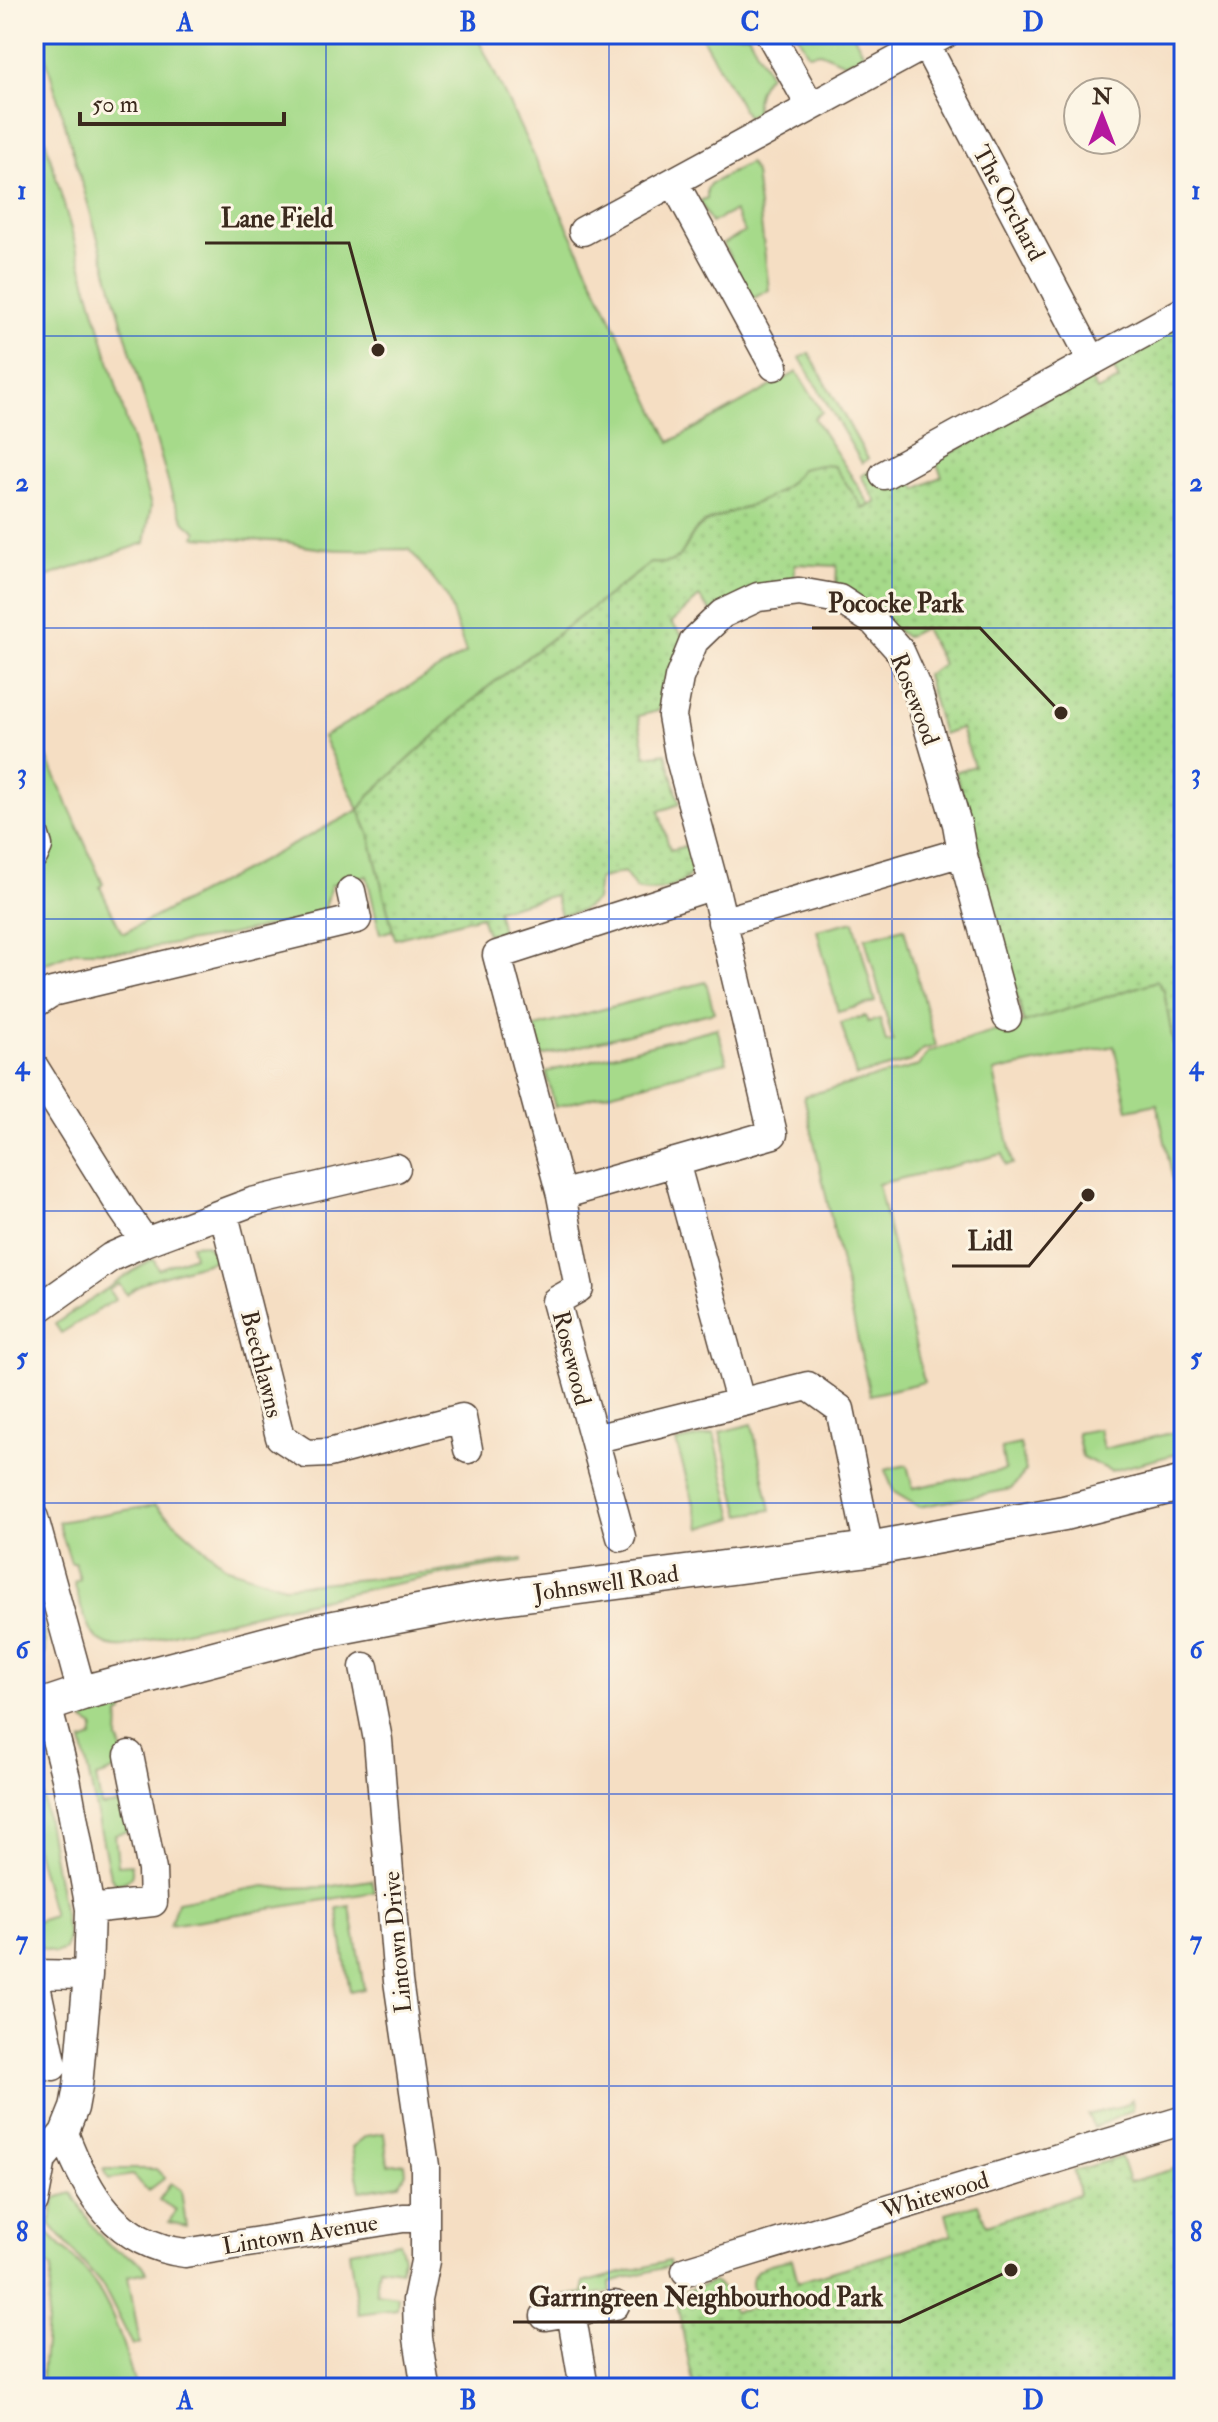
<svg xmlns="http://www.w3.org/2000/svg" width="1218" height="2422" viewBox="0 0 1218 2422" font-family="'IM FELL Double Pica',serif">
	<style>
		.green { fill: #a6da8a; stroke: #708254; stroke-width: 2 }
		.park { fill: url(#park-dots); stroke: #708254; stroke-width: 2 }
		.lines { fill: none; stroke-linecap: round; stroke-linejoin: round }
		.minor-casing { stroke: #574537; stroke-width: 31 }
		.tertiary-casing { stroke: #574537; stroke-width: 37 }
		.minor { stroke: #fff; stroke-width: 28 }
		.tertiary { stroke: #fff; stroke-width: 34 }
		.grid { fill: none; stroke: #1d4ed8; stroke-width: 2; stroke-opacity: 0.55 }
		.labels { text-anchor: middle; stroke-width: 6; stroke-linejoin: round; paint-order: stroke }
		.street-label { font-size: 24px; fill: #3b2a1e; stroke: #fcf5e5 }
		.leader { fill: none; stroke: #3b2a1e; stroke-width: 3 }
		.callout-dot { fill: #3b2a1e; stroke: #fcf5e5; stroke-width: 3 }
		.callout-label { font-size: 26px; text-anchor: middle; font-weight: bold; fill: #3b2a1e; stroke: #fcf5e5; stroke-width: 6; stroke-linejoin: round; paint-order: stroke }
		.neatline { fill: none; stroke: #1d4ed8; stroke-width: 3 }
		.grid-label { font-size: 26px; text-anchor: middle; font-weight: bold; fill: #1d4ed8 }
	</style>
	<defs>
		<pattern id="park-dots" width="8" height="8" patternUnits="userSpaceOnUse" patternTransform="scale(2)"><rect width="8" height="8" fill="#a6da8a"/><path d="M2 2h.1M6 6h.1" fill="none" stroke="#90bb77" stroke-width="1.8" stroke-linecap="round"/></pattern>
	</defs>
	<rect width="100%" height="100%" fill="#fcf5e5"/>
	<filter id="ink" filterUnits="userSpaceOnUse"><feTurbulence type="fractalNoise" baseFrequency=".0125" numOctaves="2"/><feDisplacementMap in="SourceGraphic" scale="16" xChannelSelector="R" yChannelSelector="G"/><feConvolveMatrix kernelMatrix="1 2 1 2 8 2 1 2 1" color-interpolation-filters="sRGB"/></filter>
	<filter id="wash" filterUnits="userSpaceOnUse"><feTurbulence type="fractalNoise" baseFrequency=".006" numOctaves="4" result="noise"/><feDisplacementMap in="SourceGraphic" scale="32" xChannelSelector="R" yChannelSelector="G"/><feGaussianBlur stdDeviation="1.8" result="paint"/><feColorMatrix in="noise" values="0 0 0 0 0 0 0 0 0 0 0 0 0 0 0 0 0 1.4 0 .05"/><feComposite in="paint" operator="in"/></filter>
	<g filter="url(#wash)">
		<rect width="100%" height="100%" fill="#f5dec3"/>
		<path class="green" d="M39 34H476L670 442 797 372 822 412 814 418 870 505 863 509 801 469C775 506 742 504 705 523 681 535 692 568 651 563L488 687 372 793 359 810 369 833 393 930 380 934 367 876 331 885 325 909 313 917 223 936 131 951H76L34 968V874C61 850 60 838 34 814V728L103 884 100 887 121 931 124 933 359 810 323 737 466 653 447 597 409 549C369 549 326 554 288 542L195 537 197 532 185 522 173 499Z
			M700 34H748L769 74C759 86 755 96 756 112L747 117Z
			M797 34H853L864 54 845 63 820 52 808 54Z
			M34 101 151 506 145 543 34 581Z
			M749 163 755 173 769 290 752 299 723 244 745 232 734 211 711 223 700 201 707 198V189L710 184Z
			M809 353 868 459 862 463 800 358Z
			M854 921 875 1002 838 1012 817 930Z
			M904 928 936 1046 924 1049 911 1061 856 1076 841 1023 865 1016 868 1022 880 1019 886 1042 893 1041 865 938Z
			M1157 981 1164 991 1184 1103V1232L1157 1104 1128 1110 1114 1046 994 1072 1013 1164 1006 1165 1003 1154 878 1184 924 1382 870 1395 804 1096 919 1066 928 1052Z
			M706 982 714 1012 542 1056 535 1027Z
			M717 1028 727 1062 555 1107 546 1072Z
			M205 1244 214 1252 216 1260 149 1280 126 1294 119 1284 109 1290 115 1300 61 1333 55 1324 148 1261 154 1259 158 1269 194 1256 191 1245Z
			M752 1424 771 1510 741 1515 720 1432Z
			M1099 1429 1103 1449 1184 1430V1452L1111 1471 1082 1457 1077 1433Z
			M714 1434 734 1518 701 1528 676 1442Z
			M1020 1444 1026 1471 1011 1489 919 1507 894 1492 885 1470 907 1465 913 1488 1005 1470 1001 1448Z
			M155 1505 227 1568 284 1586 434 1573 522 1559V1562C386 1582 258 1611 125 1647 87 1651 83 1611 74 1582L80 1579 75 1563H71L58 1522Z
			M34 1599C42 1625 54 1650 34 1674Z
			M121 1706 123 1713 119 1715 118 1740C130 1764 117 1772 96 1777L101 1806 118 1804 131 1813 134 1830 115 1834 118 1865 131 1864C135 1877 128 1883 116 1883L110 1876 82 1742 92 1738 94 1727 84 1721 89 1716Z
			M40 1782 68 1937 65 1949 55 1953 42 1949 36 1938 35 1922 53 1916 34 1842V1784Z
			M372 1880 375 1892 170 1925 177 1902 265 1886 281 1888 326 1887Z
			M350 1906 364 1989 350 1992 337 1908Z
			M1132 2099 1133 2110 1094 2128 1088 2115 1125 2105Z
			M384 2133 388 2165 405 2163 406 2173 400 2184 360 2191 352 2147 366 2136Z
			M104 2169H156L165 2178 148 2191 132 2175 109 2179Z
			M171 2183 181 2190 186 2226 169 2222 176 2210 159 2200Z
			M72 2193C84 2212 96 2237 116 2250 128 2257 141 2258 147 2272L128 2276 140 2344 133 2345 103 2286 50 2224 56 2198Z
			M43 2228C57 2243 74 2257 87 2273 114 2307 124 2348 136 2388H34L41 2386 52 2268C32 2258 39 2248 43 2228Z
			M399 2242 403 2257 401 2270 379 2267 376 2293 398 2296 397 2309 358 2314 349 2251Z
			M669 2261 670 2266 610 2282 611 2292 560 2299 559 2297 583 2293V2283Z"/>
		<path class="park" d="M1184 323V1103L1164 991 1157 981 1024 1023 974 831 955 772 974 766 961 728 943 734 926 675 943 664 924 628 906 637 836 587 837 566 795 564 794 585 712 612 699 597 671 623 685 638 658 711 638 716 646 756 666 753 680 804 659 811 670 850 691 845C693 852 696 858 694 865 690 887 654 894 636 889L624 872 599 879 596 900 581 911 561 915 555 895 497 910 502 931 487 934 481 916 395 939 369 833 359 810 372 793 488 687 651 563C692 568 681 535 706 523 742 504 775 506 801 469L820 465 834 466 864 509 877 502 861 476 874 469 909 476 917 489 942 476 936 462 1088 375 1097 391 1119 380 1111 363Z
			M1121 2157 1129 2182 1184 2166V2388H694L675 2294 714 2282 725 2291 733 2312 758 2308C757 2300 751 2289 752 2281 753 2264 780 2262 792 2259L798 2282 952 2235 946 2213 978 2204 986 2225 1079 2194 1074 2171Z"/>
	</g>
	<g filter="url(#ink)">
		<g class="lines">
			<g class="minor-casing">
				<path id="minor" d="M770 34 811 107
					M926 45 1092 360
					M674 182 774 366
					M583 231 945 34
					M884 475 1184 311
					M34 833 38 846 34 855
					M722 922 962 852
					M34 1004 52 992 357 919 351 891
					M34 1067 123 1210 145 1242
					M675 1162 740 1401
					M561 1195 773 1134 714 885 679 755 672 716 679 678 694 641 722 614 758 597 799 592 839 599 873 621 900 651 917 689 957 824 962 852 1007 1017
					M224 1215 280 1437 306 1454 329 1453 462 1418 468 1449
					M34 1312 111 1257 145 1242 252 1202 396 1168
					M594 1439 808 1386 840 1409 869 1549
					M34 1518 82 1693
					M621 1537 556 1301 579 1288 561 1195 497 955 714 885
					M364 1667 378 1740 398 1981 425 2166V2261L417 2300 418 2338 426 2388
					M47 1705 66 1778 90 1909 88 1975 78 2086 74 2108 64 2133C87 2194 115 2244 185 2253L403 2218H425
					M90 1909 153 1902 152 1870 129 1755
					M34 1974 88 1975
					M34 1976 53 2066
					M34 2202 42 2159 64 2133
					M686 2271 1184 2120
					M571 2312 584 2388
					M545 2316 615 2305"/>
			</g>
			<g class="tertiary-casing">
				<path id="tertiary" d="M34 1709 82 1693 313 1632 487 1599 869 1549 1064 1513 1184 1483"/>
			</g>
			<use href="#minor" class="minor"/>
			<use href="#tertiary" class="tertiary"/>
		</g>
	</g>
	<path class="grid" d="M326 34V2388M609 34V2388M892 34V2388M34 336H1184M34 628H1184M34 919H1184M34 1211H1184M34 1503H1184M34 1794H1184M34 2086H1184"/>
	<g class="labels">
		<g class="street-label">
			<text transform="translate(1009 203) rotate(62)" y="8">The Orchard</text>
			<text transform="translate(915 699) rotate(69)" y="8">Rosewood</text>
			<text transform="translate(572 1358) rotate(76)" y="8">Rosewood</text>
			<text transform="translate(262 1364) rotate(76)" y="8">Beechlawns</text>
			<text transform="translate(606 1583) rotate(-8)" y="8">Johnswell Road</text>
			<text transform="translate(397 1942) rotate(-95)" y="8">Lintown Drive</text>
			<text transform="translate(935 2195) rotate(-17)" y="8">Whitewood</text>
			<text transform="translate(300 2234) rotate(-9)" y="8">Lintown Avenue</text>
		</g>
	</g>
	<path class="leader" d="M378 350L349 243H205M1061 713L980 628H812M1088 1195L1029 1266H952M1011 2270L900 2322H513"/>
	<g class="callout-dot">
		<circle cx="378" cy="350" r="8"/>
		<circle cx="1061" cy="713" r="8"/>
		<circle cx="1088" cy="1195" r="8"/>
		<circle cx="1011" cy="2270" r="8"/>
	</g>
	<g class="callout-label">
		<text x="277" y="227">Lane Field</text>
		<text x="896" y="612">Pococke Park</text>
		<text x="990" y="1250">Lidl</text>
		<text x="706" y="2306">Garringreen Neighbourhood Park</text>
	</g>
	<rect width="1218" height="2422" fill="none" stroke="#fcf5e5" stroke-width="88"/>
	<g transform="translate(1102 116)"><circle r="38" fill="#fcf5e5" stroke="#afa495" stroke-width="2"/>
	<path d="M0-6L14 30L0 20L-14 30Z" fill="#b5179e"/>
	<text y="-12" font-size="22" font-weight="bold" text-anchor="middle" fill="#3b2a1e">N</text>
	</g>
	<path d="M80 112v12h204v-12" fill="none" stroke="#3b2a1e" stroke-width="4"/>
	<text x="92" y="112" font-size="24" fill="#3b2a1e" stroke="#fcf5e5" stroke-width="6" paint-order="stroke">50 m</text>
	<rect x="44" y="44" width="1130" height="2334" class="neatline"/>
	<g class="grid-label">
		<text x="185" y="31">A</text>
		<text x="468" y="31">B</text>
		<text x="750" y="31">C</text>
		<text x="1033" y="31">D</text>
		<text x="22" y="199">1</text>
		<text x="1196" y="199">1</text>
		<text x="22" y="491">2</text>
		<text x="1196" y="491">2</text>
		<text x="22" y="782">3</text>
		<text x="1196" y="782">3</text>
		<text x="22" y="1074">4</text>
		<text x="1196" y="1074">4</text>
		<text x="22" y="1366">5</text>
		<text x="1196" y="1366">5</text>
		<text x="22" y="1658">6</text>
		<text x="1196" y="1658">6</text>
		<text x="22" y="1949">7</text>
		<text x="1196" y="1949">7</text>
		<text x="22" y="2241">8</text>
		<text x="1196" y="2241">8</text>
		<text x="185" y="2409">A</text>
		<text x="468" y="2409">B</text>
		<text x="750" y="2409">C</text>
		<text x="1033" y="2409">D</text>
	</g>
</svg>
